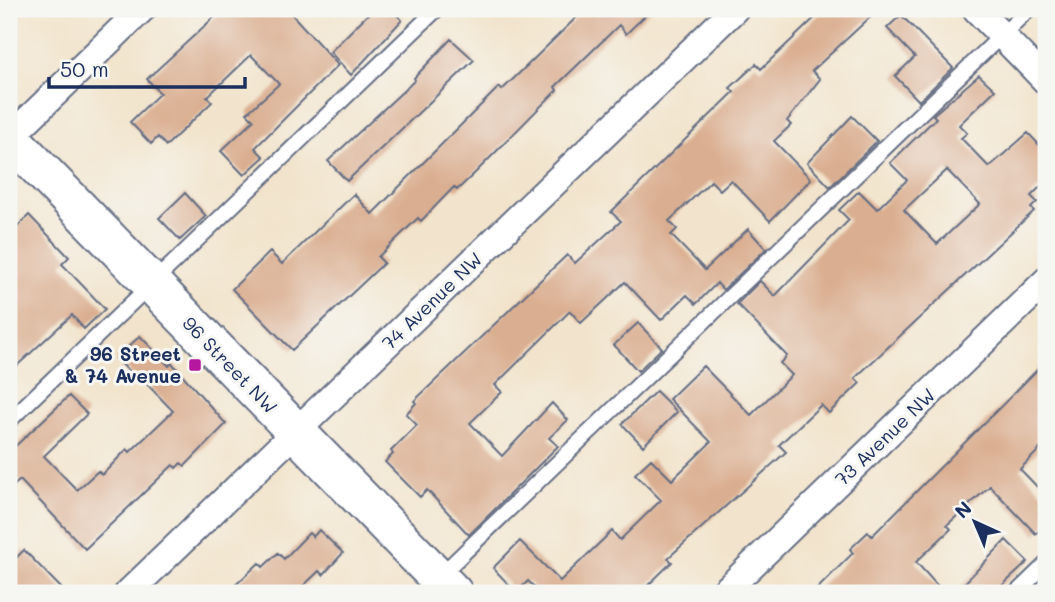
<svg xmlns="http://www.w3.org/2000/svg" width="1055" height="602" viewBox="0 0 1055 602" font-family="Mali,sans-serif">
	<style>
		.building { fill: #daae90; fill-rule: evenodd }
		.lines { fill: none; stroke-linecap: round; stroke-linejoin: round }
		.lane-casing { stroke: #666e84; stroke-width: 18 }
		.street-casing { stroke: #666e84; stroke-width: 30 }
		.secondary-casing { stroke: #666e84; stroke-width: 42 }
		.lane { stroke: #fff; stroke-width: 14 }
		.street { stroke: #fff; stroke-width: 26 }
		.secondary { stroke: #fff; stroke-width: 38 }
		.poi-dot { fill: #b5179e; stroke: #f6f6f2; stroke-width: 2.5 }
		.labels { text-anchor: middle; stroke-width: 6; stroke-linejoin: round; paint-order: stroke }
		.street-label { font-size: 19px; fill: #1b2f5e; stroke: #f6f6f2 }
		.poi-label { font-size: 19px; font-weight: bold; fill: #1b2f5e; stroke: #f6f6f2; text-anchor: end }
	</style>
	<rect width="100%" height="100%" fill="#f6f6f2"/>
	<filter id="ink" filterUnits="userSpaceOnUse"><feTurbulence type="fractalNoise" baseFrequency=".0143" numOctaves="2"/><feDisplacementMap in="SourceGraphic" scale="14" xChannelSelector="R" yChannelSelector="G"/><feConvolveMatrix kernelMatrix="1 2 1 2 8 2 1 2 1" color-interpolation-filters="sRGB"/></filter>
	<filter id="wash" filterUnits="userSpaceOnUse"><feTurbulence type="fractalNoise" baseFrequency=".00686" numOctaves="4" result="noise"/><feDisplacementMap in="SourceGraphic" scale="28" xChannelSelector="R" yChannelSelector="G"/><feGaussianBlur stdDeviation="1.57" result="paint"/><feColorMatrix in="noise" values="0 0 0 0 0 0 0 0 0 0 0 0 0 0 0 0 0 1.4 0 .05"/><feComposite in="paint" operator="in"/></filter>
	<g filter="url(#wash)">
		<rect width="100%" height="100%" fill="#f2e4cc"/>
		<g id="blocks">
			<path class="building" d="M223 9H287L338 65 255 148 264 157 244 175 221 151 254 120 247 113 279 84 251 55 207 97 212 102 166 146 158 137 151 144 130 122 160 93 147 79Z
				M373 9H391L402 20 351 75 330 52Z
				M585 9H652L626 34 619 25 555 87 557 90 475 173 457 190 454 187 421 221 418 218 378 257 384 263 292 350 232 289 270 252 282 264 354 194 372 214 499 87 502 90Z
				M824 9H879L812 71 820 79 787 121 791 125 774 141 811 179 770 221 731 180 720 190 711 181 669 221 677 229 671 235 705 270 748 229 766 249 723 290 717 283 696 304 687 295 661 320 625 282 581 323 570 311 495 385 502 392 470 423 502 456 552 403 568 420 549 438 558 446 469 535 427 490 420 497 385 462 393 454 391 451 417 425 406 414 416 403 414 401 567 255 575 263 621 221 611 212 734 92 730 88 756 64 761 69Z
				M901 15 953 68 919 101 895 76 915 57 887 28Z
				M451 39 474 60 347 181 328 161 415 80 414 78Z
				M979 75 995 90 959 125 967 133 961 138 989 167 1028 133 1046 152V181L1031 196 1037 202 1031 208 1034 211 855 378 860 383 829 413 821 405 779 445 786 452 668 558 672 562 640 593H540L528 581 518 591 512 588 493 568 520 541 560 581 612 531 620 540 661 500 635 474 651 459 672 480 711 442 669 399 703 366 751 415 792 375 780 363 787 356 737 304 760 281 775 296 849 220 839 210 859 191 877 209 907 180 890 163 936 118 933 115ZM947 170 980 204 937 244 904 210Z
				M852 116 877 141 830 187 807 163Z
				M185 193 206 216 180 240 159 218Z
				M29 215 69 257 62 264 105 309 84 329 72 315 9 373V235Z
				M638 323 662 348 638 371 614 345Z
				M140 336 169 366 172 363 226 424 185 466 181 463 176 468 173 465 85 549 20 480 9 490V452L69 396 87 414 44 456 77 490 98 471 102 475 127 449 130 452 173 411 141 378 138 381 116 358Z
				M1046 361V443L1020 469 1046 496V524L1036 534 990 486 947 525 951 529 916 562 944 593H813L853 553 850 549 868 532 872 536Z
				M656 391 677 412 643 446 622 424Z
				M319 530 343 553 323 575 319 571 296 593H227L259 563 263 567 278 553 284 559 309 533 313 537Z
				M1006 540 1028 562 994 593H955Z
				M24 550 66 593H9V565Z"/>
		</g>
	</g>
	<g filter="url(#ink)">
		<use href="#blocks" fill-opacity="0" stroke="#666e84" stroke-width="2"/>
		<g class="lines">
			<g class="lane-casing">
				<path id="lane" d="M9 421 437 9
					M422 593 1029 9
					M1016 593 1046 564"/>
			</g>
			<g class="street-casing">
				<path id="street" d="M976 9 1046 81
					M9 138 142 9
					M128 593 735 9
					M723 593 1046 281"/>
			</g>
			<g class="secondary-casing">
				<path id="secondary" d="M9 137 453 593"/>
			</g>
			<use href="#lane" class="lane"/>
			<use href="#street" class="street"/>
			<use href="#secondary" class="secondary"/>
		</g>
	</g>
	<rect class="poi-dot" x="188" y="358" width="14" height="14" rx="3.5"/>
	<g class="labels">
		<g class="street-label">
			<text transform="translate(432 301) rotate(-44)" y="7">74 Avenue NW</text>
			<text transform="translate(230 365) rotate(46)" y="7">96 Street NW</text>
			<text transform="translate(885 437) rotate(-44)" y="7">73 Avenue NW</text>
		</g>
		<g class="poi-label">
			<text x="181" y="361">96 Street<tspan x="181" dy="22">&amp; 74 Avenue</tspan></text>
		</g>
	</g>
	<rect width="1055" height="602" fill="none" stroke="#f6f6f2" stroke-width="35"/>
	<g transform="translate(975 522) rotate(316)" stroke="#f6f6f2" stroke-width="5" paint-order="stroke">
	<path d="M0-5L12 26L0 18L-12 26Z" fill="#1b2f5e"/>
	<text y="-10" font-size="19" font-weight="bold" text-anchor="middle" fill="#1b2f5e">N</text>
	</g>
	<path d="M49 77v10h196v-10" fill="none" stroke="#1b2f5e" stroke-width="3.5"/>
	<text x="60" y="77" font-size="21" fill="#1b2f5e" stroke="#f6f6f2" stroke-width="5" paint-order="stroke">50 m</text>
</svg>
